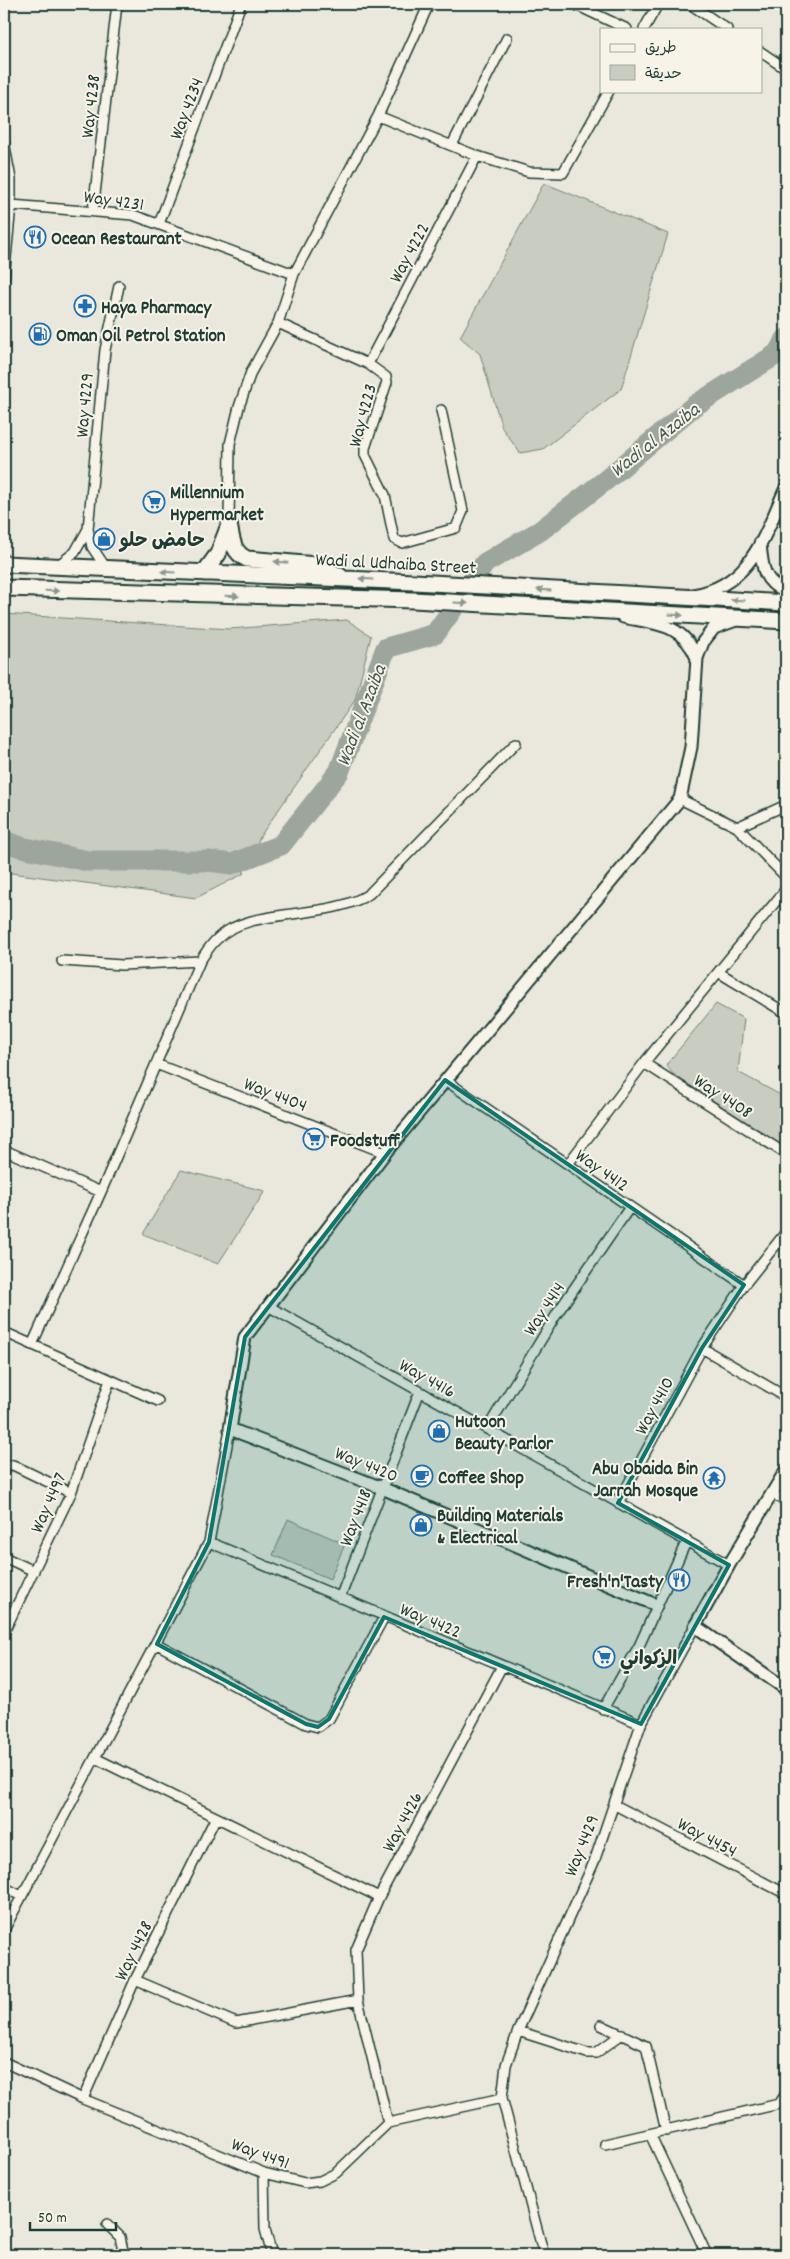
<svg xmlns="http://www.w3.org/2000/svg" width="790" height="2259" viewBox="0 0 790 2259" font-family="Dekko,'Playpen Sans Arabic',sans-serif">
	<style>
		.green { fill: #c8ccc1; stroke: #74847a }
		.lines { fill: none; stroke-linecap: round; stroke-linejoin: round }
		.river { stroke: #9ca69c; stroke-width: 21 }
		.minor-casing { stroke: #1f3d34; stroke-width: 12 }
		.tertiary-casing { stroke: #1f3d34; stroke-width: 15 }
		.primary-casing { stroke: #1f3d34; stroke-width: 19 }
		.minor { stroke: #f7f3e8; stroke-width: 9 }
		.tertiary { stroke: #f7f3e8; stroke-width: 11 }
		.primary { stroke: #f7f3e8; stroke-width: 15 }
		.oneway { fill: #8b988e }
		.marked { fill: #0f766e; fill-opacity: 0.2; stroke: #0f766e; stroke-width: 4; stroke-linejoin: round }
		.labels { text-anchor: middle; stroke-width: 4; stroke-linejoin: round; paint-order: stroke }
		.street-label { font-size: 19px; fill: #1f3d34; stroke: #f7f3e8 }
		.poi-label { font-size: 19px; font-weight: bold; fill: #1f3d34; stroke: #f7f3e8; text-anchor: start }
		.water-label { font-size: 20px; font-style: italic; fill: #445c53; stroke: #f7f3e8 }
	</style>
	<rect width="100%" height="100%" fill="#eae8dd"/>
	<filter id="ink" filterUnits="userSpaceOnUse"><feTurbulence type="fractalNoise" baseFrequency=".02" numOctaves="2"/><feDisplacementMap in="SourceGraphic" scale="10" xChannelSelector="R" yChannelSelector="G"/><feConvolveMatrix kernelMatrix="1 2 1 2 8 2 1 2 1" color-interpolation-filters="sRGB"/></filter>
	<g filter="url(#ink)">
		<path class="green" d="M544 183 668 234 621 389 543 449 520 453 502 428 480 354 460 337Z
			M4 614 229 629 347 620 371 636 355 700 261 835 243 874 196 898 4 872Z
			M716 1004 744 1019 738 1072 786 1098V1149L673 1074 666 1065Z
			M181 1170 265 1191 218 1264 143 1234Z
			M288 1519 345 1544 330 1579 273 1555Z"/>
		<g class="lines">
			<path class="river" d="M4 841 21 847 88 861H208L232 864 281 845 339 772 386 648 435 634 485 563 540 531 606 480 694 406 777 354 786 339"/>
			<g class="minor-casing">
				<path id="minor" d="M574 4 627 29
					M690 4 727 29
					M644 29 658 4
					M761 52 786 69
					M378 116 477 156 529 172 563 173 609 91
					M4 142 11 179V205L4 279
					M452 145 507 38
					M11 205 133 215 294 274
					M93 211 117 4
					M159 224 241 4
					M278 323 368 364 386 377 387 382 365 448V455L385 495 394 539 402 543 456 528 463 511 441 410
					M368 364 477 156
					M229 524 230 444 239 407 251 372 278 323 294 274 378 116 429 4
					M57 566 75 552 88 529
					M106 568 92 547 88 529 105 350 119 286
					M680 799 737 827 786 877
					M737 827 786 805
					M62 961 122 965 200 961
					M718 972 786 1013
					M644 1063 786 1154
					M156 1064 385 1153
					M445 1080 744 1285
					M4 1150 101 1192
					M568 1164 644 1063 786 889
					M268 1306 729 1565
					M4 1332 158 1401
					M32 1345 101 1192 200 961C205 954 210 945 217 939 249 906 327 921 369 894L516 743
					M702 1348 786 1397
					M487 1429 558 1312 630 1207
					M4 1472 7 1466 13 1465 71 1493
					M772 1493 786 1502
					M618 1503 702 1348 744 1285 786 1232
					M209 1542 641 1724
					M4 1557 34 1571
					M340 1598 420 1391
					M4 1632 71 1493 110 1380
					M157 1644 306 1724 318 1727 329 1719 384 1617
					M603 1709 639 1646 687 1540
					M95 1758 379 1897
					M615 1805 786 1894
					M4 1887 21 1896
					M4 1930 209 1542 230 1429
					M135 1980 236 2023 358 2000
					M601 2025 646 2046 666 2131
					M518 2031 587 2053H596L622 2034
					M4 2062 83 2099 264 2173 305 2183 320 2181 336 2173 388 2123 502 2098
					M83 2099 135 1980 216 1817
					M388 2123 358 2000 356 1950 379 1897 502 1666
					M650 2134 707 2255
					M605 2144 779 2104 786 2094
					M264 2173 265 2229 272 2255
					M107 2224 120 2237 124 2255
					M544 2255 502 2098 506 2065 518 2031 594 1862 641 1724 695 1626"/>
			</g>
			<g class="tertiary-casing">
				<path id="tertiary" d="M760 543C762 567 763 582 786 592
					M693 595C752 585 764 535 786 488
					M623 617C657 624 682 623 697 658
					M786 1470 729 1565 695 1626 786 1689
					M656 1605 382 1488 230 1429 245 1337 385 1153 680 799 691 747 697 658 703 642 714 628 736 620"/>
			</g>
			<g class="primary-casing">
				<path id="primary" d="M229 524C232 539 232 552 247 559L316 565 340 576
					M4 564 414 582 786 603
					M204 573 218 554 229 525
					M4 588 413 600 786 621"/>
			</g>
			<use href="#minor" class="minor"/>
			<use href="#tertiary" class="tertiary"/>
			<use href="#primary" class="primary"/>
		</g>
		<defs><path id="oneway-solid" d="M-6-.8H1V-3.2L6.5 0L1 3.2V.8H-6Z" transform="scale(1.25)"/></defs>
		<g class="oneway">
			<use href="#oneway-solid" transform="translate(281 562) rotate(-175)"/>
			<use href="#oneway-solid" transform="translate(168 572) rotate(-177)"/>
			<use href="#oneway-solid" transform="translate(366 579) rotate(-177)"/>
			<use href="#oneway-solid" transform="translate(544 590) rotate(-176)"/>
			<use href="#oneway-solid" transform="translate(52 591) rotate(1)"/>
			<use href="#oneway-solid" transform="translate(232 596) rotate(2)"/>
			<use href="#oneway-solid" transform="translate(738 600) rotate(-177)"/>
			<use href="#oneway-solid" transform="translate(461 603) rotate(3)"/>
			<use href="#oneway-solid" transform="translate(676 615) rotate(3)"/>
		</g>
	</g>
	<path class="marked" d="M445 1080 744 1285 702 1348 618 1503 729 1565 641 1724 384 1617 329 1719 318 1727 306 1724 157 1644 209 1542 245 1337Z"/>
	<defs>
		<g id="restaurant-ring" transform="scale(1.125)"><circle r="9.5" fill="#f7f3e8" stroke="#1f6fb2" stroke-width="1.5"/><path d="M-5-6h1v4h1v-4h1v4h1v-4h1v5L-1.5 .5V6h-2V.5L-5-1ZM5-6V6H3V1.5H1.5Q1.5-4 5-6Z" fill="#1f6fb2"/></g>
		<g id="pharmacy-ring" transform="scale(1.125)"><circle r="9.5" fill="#f7f3e8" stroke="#1f6fb2" stroke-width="1.5"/><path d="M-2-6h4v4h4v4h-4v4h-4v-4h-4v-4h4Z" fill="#1f6fb2"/></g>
		<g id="fuel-ring" transform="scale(1.125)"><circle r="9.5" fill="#f7f3e8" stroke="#1f6fb2" stroke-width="1.5"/><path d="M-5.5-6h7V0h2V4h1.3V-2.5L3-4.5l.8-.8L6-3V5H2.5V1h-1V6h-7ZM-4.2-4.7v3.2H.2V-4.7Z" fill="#1f6fb2"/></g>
		<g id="supermarket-ring" transform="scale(1.125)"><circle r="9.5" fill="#f7f3e8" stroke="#1f6fb2" stroke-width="1.5"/><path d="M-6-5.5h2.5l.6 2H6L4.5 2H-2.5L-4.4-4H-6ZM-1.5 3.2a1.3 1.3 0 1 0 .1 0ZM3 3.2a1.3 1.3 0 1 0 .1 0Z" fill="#1f6fb2"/></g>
		<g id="shop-ring" transform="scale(1.125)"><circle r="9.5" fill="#f7f3e8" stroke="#1f6fb2" stroke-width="1.5"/><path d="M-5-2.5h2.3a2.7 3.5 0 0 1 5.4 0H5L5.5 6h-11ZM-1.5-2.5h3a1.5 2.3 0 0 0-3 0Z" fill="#1f6fb2"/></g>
		<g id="cafe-ring" transform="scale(1.125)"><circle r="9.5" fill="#f7f3e8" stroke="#1f6fb2" stroke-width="1.5"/><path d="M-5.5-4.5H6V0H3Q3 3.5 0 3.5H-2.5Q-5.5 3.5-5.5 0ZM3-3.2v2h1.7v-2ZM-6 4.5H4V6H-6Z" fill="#1f6fb2"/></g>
		<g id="temple-ring" transform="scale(1.125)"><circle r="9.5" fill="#f7f3e8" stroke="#1f6fb2" stroke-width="1.5"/><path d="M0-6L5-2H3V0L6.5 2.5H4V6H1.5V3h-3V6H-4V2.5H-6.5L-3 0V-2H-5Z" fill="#1f6fb2"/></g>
	</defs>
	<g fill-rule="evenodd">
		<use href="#restaurant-ring" x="35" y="237"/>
		<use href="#pharmacy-ring" x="85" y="306"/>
		<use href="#fuel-ring" x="40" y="334"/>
		<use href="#supermarket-ring" x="154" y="502"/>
		<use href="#shop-ring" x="104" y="539"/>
		<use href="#supermarket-ring" x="314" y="1139"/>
		<use href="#shop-ring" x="439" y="1431"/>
		<use href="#cafe-ring" x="422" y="1476"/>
		<use href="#temple-ring" x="714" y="1478"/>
		<use href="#shop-ring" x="421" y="1525"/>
		<use href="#restaurant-ring" x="679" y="1580"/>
		<use href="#supermarket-ring" x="604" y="1657"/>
	</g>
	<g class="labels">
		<g class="street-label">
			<text transform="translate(89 106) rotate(-84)" y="7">Way 4238</text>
			<text transform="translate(185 108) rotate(-69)" y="7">Way 4234</text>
			<text transform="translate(114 199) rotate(8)" y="7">Way 4231</text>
			<text transform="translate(408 252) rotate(-62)" y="7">Way 4222</text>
			<text transform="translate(83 405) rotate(-85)" y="7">Way 4229</text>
			<text transform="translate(361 415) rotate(-75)" y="7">Way 4223</text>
			<text transform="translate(396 562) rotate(3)" y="7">Wadi al Udhaiba Street</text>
			<text transform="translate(276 1093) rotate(21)" y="7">Way 4404</text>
			<text transform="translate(724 1095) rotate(33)" y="7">Way 4408</text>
			<text transform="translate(603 1169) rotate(35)" y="7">Way 4412</text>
			<text transform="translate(543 1308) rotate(-57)" y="7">Way 4414</text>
			<text transform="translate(428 1377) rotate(29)" y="7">Way 4416</text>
			<text transform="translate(653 1405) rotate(-62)" y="7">Way 4410</text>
			<text transform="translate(367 1463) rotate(22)" y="7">Way 4420</text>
			<text transform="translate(47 1502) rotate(-66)" y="7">Way 4497</text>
			<text transform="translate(354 1517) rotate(-69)" y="7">Way 4418</text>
			<text transform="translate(431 1619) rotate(23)" y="7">Way 4422</text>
			<text transform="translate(401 1821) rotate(-62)" y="7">Way 4426</text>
			<text transform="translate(708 1836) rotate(28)" y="7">Way 4454</text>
			<text transform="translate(580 1845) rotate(-68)" y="7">Way 4429</text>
			<text transform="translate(132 1950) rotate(-64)" y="7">Way 4428</text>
			<text transform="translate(261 2152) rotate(20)" y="7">Way 4491</text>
		</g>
		<g class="poi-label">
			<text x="51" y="244">Ocean Restaurant</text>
			<text x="101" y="313">Haya Pharmacy</text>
			<text x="56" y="341">Oman Oil Petrol Station</text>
			<text x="170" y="498">Millennium<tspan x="170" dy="22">Hypermarket</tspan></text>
			<text x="120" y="546">حامض حلو</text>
			<text x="330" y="1146">Foodstuff</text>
			<text x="455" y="1427">Hutoon<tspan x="455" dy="22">Beauty Parlor</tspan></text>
			<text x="698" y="1474" text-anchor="end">Abu Obaida Bin<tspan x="698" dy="22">Jarrah Mosque</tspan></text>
			<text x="438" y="1483">Coffee Shop</text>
			<text x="437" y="1521">Building Materials<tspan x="437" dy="22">&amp; Electrical</tspan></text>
			<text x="663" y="1587" text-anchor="end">Fresh'n'Tasty</text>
			<text x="620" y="1664">الزكواني</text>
		</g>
		<g class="water-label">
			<text transform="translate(654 439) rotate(-38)" y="7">Wadi al Azaiba</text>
			<text transform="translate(360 715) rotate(-69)" y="7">Wadi al Azaiba</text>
		</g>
	</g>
	<rect width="790" height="2259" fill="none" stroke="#f7f3e8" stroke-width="20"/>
	<rect x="10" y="10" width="770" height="2239" fill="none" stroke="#1f3d34" stroke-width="2" filter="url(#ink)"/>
	<rect x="600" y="28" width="162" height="65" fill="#f7f3e8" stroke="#a1aaa0"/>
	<rect x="610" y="44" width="25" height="8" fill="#f7f3e8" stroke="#a1aaa0"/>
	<text x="645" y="52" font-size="15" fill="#1f3d34">طريق</text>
	<rect x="610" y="65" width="25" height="15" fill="#c8ccc1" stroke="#a1aaa0"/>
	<text x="645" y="78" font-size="15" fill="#1f3d34">حديقة</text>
	<path d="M30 2222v8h86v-8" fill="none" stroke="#1f3d34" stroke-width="2.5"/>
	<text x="38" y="2222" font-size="15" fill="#1f3d34" stroke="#f7f3e8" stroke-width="4" paint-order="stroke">50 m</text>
</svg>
